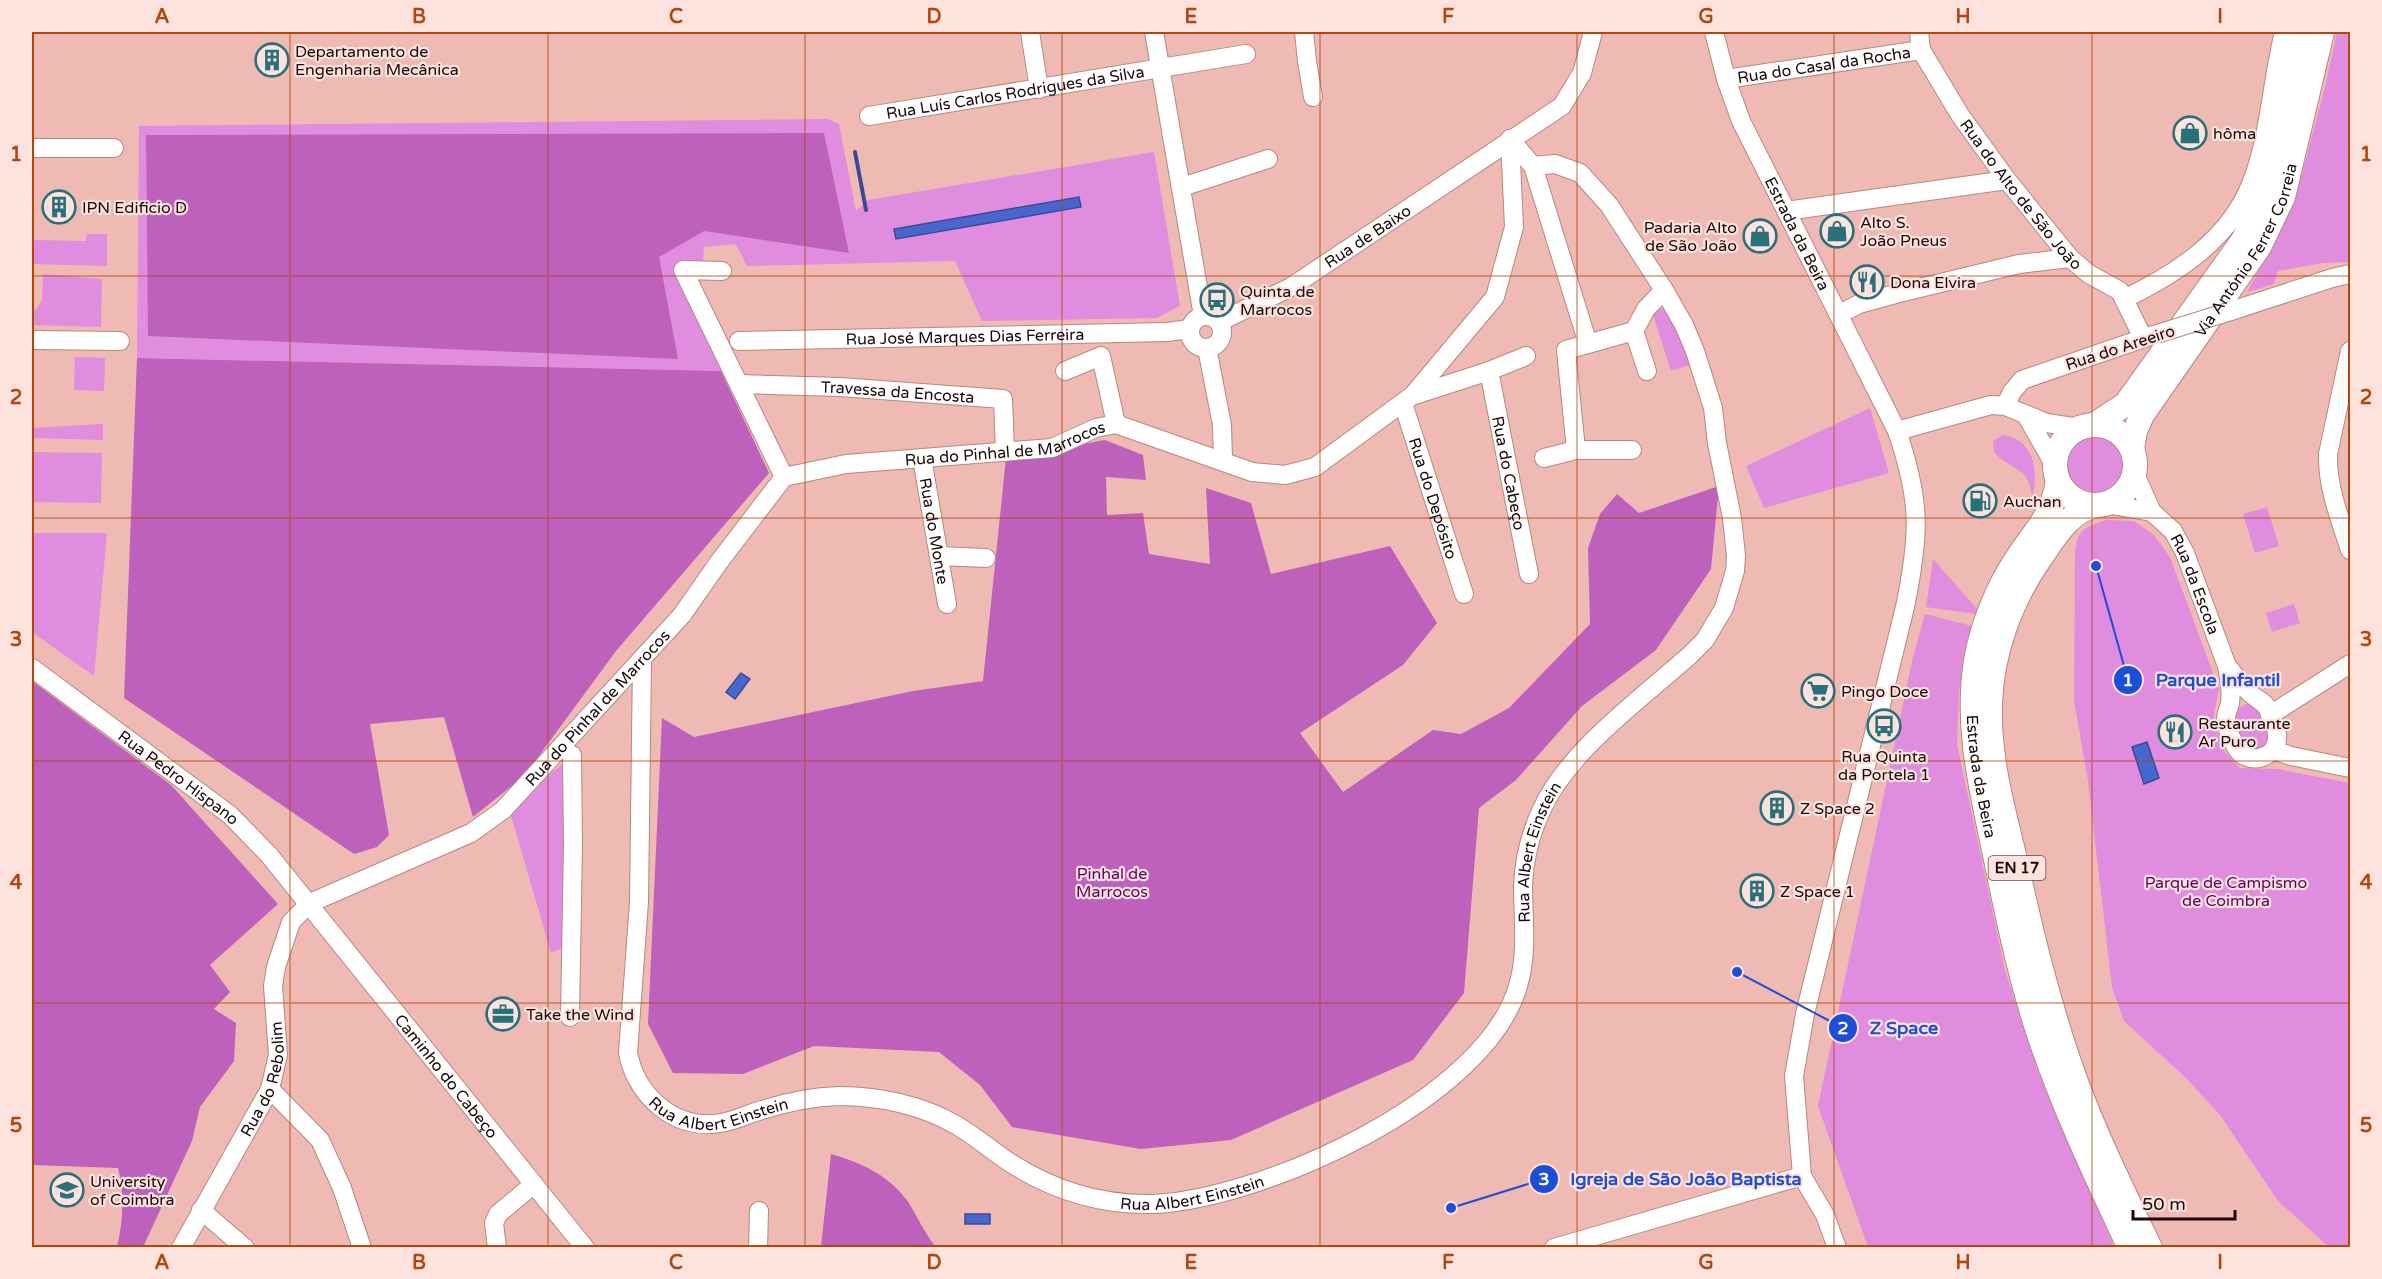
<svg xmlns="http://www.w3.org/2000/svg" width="2382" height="1279" viewBox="0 0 2382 1279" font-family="'Varela Round',sans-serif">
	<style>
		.green { fill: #e08ddf }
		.forest { fill: #bd61bc }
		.water { fill: #4767ce; stroke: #3a4b93; stroke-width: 1.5 }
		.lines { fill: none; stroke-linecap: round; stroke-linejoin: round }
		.stream { stroke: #3a4b93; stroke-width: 4 }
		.minor-casing { stroke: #b88780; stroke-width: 20 }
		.major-casing { stroke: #b88780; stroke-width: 26 }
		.minor { stroke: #fff; stroke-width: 18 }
		.major { stroke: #fff; stroke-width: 24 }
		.minor-bridge-casing { stroke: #b88780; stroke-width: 20; stroke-linecap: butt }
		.minor-bridge { stroke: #fff; stroke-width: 18 }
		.grid { fill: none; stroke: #b4450b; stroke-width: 1.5; stroke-opacity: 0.55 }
		.labels { text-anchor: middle; stroke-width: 4.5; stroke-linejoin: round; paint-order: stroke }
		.shield { fill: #fde2de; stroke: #5e4a48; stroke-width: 1.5 }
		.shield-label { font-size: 15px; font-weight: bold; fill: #1a0908 }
		.poi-label { font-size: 16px; fill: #1a0908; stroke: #fde2de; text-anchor: start }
		.street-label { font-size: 16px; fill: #1a0908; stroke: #fde2de }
		.park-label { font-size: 16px; fill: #5d015e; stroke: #fde2de }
		.leader { fill: none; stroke: #1d4ed8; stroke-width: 2 }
		.callout-dot { fill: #1d4ed8; stroke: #fde2de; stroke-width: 2 }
		.mark-label { font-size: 18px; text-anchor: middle; font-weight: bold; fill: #fff }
		.callout-label { font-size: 18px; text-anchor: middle; font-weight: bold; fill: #1d4ed8; stroke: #fde2de; stroke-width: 4.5; stroke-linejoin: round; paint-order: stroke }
		.neatline { fill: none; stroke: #b4450b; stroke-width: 2 }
		.grid-label { font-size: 20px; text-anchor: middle; font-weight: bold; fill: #b4450b }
	</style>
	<rect width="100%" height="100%" fill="#eebab3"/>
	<path class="green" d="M2337 32H2350V262L2323 263 2278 271 2274 284 2247 292 2273 246 2295 200 2325 87Z
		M828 119 839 124 856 211 868 200 1154 152 1180 306 1157 318 982 321 955 261 747 266 736 244 704 247 703 261 679 266 721 371 137 358 139 126Z
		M87 234H107V266L32 264V240L86 241Z
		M43 274 102 279 101 327 32 325V310H36L42 300Z
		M1664 308C1677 322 1686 346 1690 365L1671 371 1652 312Z
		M75 357 105 358 104 391 74 390Z
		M1870 408 1889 473 1764 508 1746 466Z
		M103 424V440L32 438V428Z
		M2003 435C2035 440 2039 472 2032 498 2029 464 2011 472 1994 452L1993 441Z
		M2067 464a28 28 0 1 1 56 0a28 28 0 1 1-56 0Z
		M32 452 102 453 101 503 32 502Z
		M2267 507 2279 546 2255 553 2243 514Z
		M2106 520 2134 521 2154 535 2170 557 2219 689 2213 721 2225 752 2240 768 2277 769 2350 783V1247H2329L2278 1201 2220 1115 2187 1079 2124 1021 2112 987 2088 781 2074 700 2075 553C2078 528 2084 528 2106 520Z
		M32 533H107L94 676 32 632Z
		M1933 559 1977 609 1976 614 1926 607Z
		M2294 604 2300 623 2272 632 2266 613Z
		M1925 614 1972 626 1959 690 1957 744 2005 970 2038 1072 2114 1247H1868L1818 1106 1913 657Z
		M2246 704 2258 706 2271 734 2268 745 2257 751 2246 749 2233 721 2236 710Z
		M568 759 562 948 551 953 509 809Z"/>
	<path class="forest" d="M824 133 849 253 704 231 659 257 678 359 148 336 146 135Z
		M137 358 721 371 769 473 616 651 524 776 473 817 444 717 370 724 389 835 377 847 354 854 124 698Z
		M1105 440 1143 455 1146 480 1106 477 1107 515 1143 513 1149 554 1210 564 1206 488 1251 503 1271 574 1390 546 1437 623 1403 665 1300 733 1343 792 1433 730 1461 734 1509 708 1590 624 1588 548 1600 514 1617 494 1639 513 1719 486 1711 569 1656 650 1582 706 1516 780 1479 808 1464 993 1413 1060 1231 1140 1141 1149 1012 1127 980 1085 939 1052 814 1046 743 1074 673 1073 648 1024 662 718 694 737 913 691 983 681 1006 458Z
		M32 681 171 785 278 904 210 965 230 992 214 1009 236 1023 234 1061 200 1107 192 1141 144 1245 149 1247H117C123 1221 125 1195 118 1168L32 1165Z
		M831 1154C862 1163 889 1175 909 1203 918 1218 925 1234 936 1247H821Z"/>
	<path class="water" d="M1079 197 1081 207 896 239 894 229Z
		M741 673 750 679 735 699 726 692Z
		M2147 742 2159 778 2144 784 2132 747Z
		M965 1214H990V1224H965Z"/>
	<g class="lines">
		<path class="stream" d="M855 152 866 210"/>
		<g class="minor-casing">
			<g id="minor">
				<path d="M1030 32 1039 89"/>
				<path d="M1154 32 1203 316"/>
				<path d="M1304 32 1307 61 1313 97"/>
				<path id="s1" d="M1714 32 1726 79 1741 121 1897 431C1921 501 1920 534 1905 607L1805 1014 1794 1076 1802 1176 1825 1215 1837 1248"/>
				<path id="s2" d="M1919 32 1921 50 1960 115 2007 180 2070 258 2089 274 2120 291 2143 338"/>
				<path id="s3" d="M1726 79 1921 50"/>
				<path id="s4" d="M869 116 1246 54"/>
				<path d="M1510 139 1533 166 1588 344"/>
				<path d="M32 148H114"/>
				<path d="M1182 187 1268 159"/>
				<path d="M1786 211 2007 180"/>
				<path d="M722 271 683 270 784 477"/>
				<path d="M2124 299C2176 274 2229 240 2251 184 2269 140 2272 80 2284 32"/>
				<path d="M2231 311 2332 278 2350 274"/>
				<path d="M1840 314 1859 304 1899 293 2019 264 2070 258"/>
				<circle cx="1206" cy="332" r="16"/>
				<path id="s5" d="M1219 322 1291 287 1562 106 1582 73 1593 32"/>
				<path d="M1634 331 1647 371"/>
				<path d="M32 340 120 341"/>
				<path id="s6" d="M739 341 1167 332 1190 329"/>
				<path d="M1207 348 1222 425 1223 460"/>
				<path d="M2350 351 2328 454C2327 487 2340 519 2350 550"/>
				<path d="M1065 371 1101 356 1116 424"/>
				<path id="s7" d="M1489 371 1529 574"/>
				<path id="s8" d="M740 384 840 387 1003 399 1005 452"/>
				<path d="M1415 395 1489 371 1526 356"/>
				<path id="s9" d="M1403 403 1464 594"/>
				<path d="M2005 406 2012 392 2022 380 2153 335"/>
				<path d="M2026 415 2055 466"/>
				<path d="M1897 431 1991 405 2005 406 2047 423 2079 428"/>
				<path d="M1632 450H1576L1566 350 1634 331 1646 309 1664 290"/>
				<path id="s10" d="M922 458 947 604"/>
				<path d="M1544 458 1576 450"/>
				<path id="s11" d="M2134 472 2152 512 2173 531 2185 553 2227 666C2229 678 2232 690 2230 703 2229 709 2225 714 2226 721 2227 729 2232 740 2236 747 2246 767 2279 759 2277 735 2277 727 2271 717 2268 709 2264 701 2257 700 2251 694 2242 686 2235 675 2227 666"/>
				<path d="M2106 504 2152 512"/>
				<path d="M939 556 986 558"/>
				<path id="s12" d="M642 659 639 902 628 1053C636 1095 674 1131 721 1123 734 1121 748 1114 762 1110 787 1102 812 1097 839 1096 878 1096 922 1105 956 1125 975 1136 991 1150 1009 1162 1052 1190 1100 1205 1152 1204 1262 1200 1486 1099 1518 986 1528 952 1523 920 1523 886 1524 860 1531 832 1542 809 1568 751 1642 698 1690 655L1705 640 1724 608 1735 571 1736 556 1732 518 1717 443 1713 408 1695 351 1684 325 1664 290 1609 205 1580 173 1555 164 1533 166"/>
				<path id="s13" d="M32 668 230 815 269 855 585 1248"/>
				<path d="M2270 715 2350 664"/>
				<path d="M2273 750 2291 756 2350 768"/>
				<path d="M570 1017 573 844 572 755"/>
				<path d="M270 1089 320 1140 342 1188 362 1248"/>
				<path d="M201 1210 245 1248"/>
				<path id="s14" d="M181 1248 270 1089 278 1055 273 986 276 967 291 922 310 903 471 833 503 810 682 615 719 562 784 477 846 464 1052 448 1096 428 1116 424 1252 472 1285 475 1315 467 1413 395 1495 297 1514 227 1510 139"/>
				<path d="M497 1248 494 1223 498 1214 534 1184"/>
				<path d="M758 1248 759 1211"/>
				<path d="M1554 1248 1802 1176"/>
			</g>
		</g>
		<g class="major-casing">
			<g id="major">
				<path d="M2094 425 2126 404 2244 239 2259 206 2273 162 2304 32"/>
				<circle cx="2095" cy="465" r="40"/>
				<path id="s15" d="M2132 449 2135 431 2142 415 2259 247 2283 197 2322 32"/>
				<path id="s16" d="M2058 481C2052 518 2035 530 2016 560 1997 589 1982 626 1976 661 1966 724 1980 783 1993 845 2005 904 2017 964 2035 1022 2060 1100 2095 1174 2130 1248"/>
				<path d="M2096 505C2068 512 2055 537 2039 560 2010 602 1992 652 1990 703 1988 755 2002 806 2014 855 2031 932 2049 1008 2076 1082 2097 1139 2124 1193 2150 1248"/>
			</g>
		</g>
		<use href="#minor" class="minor"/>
		<use href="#major" class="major"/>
		<g class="minor-bridge-casing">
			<path id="minor-bridge" d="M2157 334 2231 311"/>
		</g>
		<use href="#minor-bridge" class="minor-bridge"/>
	</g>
	<path class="grid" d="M290 32V1248M548 32V1248M805 32V1248M1062 32V1248M1320 32V1248M1577 32V1248M1834 32V1248M2092 32V1248M32 276H2350M32 518H2350M32 761H2350M32 1003H2350"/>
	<defs>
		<g id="building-ring" transform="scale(1.725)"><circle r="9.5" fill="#fde2de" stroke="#28717a" stroke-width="1.5"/><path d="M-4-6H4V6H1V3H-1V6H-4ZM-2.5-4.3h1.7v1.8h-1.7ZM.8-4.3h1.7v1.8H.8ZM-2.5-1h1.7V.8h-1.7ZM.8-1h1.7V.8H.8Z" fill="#28717a"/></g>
		<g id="shop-ring" transform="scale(1.725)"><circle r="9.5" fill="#fde2de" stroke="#28717a" stroke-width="1.5"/><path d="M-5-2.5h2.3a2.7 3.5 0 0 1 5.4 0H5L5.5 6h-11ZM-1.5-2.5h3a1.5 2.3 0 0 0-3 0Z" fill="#28717a"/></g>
		<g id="restaurant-ring" transform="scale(1.725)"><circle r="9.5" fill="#fde2de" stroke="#28717a" stroke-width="1.5"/><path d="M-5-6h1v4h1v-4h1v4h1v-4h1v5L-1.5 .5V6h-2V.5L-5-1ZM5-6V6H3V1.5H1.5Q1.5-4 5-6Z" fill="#28717a"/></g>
		<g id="bus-ring" transform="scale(1.725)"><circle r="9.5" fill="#fde2de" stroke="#28717a" stroke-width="1.5"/><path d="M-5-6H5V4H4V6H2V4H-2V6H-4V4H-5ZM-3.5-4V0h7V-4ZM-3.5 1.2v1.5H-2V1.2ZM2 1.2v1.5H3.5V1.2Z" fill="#28717a"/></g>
		<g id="fuel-ring" transform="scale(1.725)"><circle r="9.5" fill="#fde2de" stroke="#28717a" stroke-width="1.5"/><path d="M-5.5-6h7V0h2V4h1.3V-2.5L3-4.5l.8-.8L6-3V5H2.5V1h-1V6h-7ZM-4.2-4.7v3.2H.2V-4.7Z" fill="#28717a"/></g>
		<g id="supermarket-ring" transform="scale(1.725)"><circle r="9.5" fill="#fde2de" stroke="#28717a" stroke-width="1.5"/><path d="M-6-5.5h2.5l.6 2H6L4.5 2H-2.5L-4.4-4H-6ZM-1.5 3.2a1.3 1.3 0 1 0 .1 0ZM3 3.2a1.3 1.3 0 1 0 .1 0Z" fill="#28717a"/></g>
		<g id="office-ring" transform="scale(1.725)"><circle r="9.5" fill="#fde2de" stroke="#28717a" stroke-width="1.5"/><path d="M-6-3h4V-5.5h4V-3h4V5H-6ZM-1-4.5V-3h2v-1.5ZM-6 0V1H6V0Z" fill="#28717a"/></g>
		<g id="university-ring" transform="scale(1.725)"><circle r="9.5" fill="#fde2de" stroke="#28717a" stroke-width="1.5"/><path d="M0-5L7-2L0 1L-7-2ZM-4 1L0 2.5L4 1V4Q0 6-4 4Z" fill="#28717a"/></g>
	</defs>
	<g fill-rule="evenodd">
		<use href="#building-ring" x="272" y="60"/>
		<use href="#shop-ring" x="2190" y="133"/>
		<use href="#building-ring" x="59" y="207"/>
		<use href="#shop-ring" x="1837" y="231"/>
		<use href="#shop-ring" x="1760" y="236"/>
		<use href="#restaurant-ring" x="1867" y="282"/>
		<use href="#bus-ring" x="1217" y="300"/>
		<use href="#fuel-ring" x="1980" y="501"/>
		<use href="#supermarket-ring" x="1818" y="691"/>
		<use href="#bus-ring" x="1884" y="726"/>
		<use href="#restaurant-ring" x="2175" y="732"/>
		<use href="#building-ring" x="1777" y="808"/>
		<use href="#building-ring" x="1757" y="891"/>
		<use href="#office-ring" x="503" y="1014"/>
		<use href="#university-ring" x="67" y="1190"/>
	</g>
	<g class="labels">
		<rect class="shield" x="1988.5" y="856" width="57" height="24" rx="4.5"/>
		<g class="shield-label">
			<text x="2017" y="873">EN 17</text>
		</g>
		<g class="poi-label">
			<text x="295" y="57">Departamento de<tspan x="295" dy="18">Engenharia Mecânica</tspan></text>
			<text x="2213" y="139">hôma</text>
			<text x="82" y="213">IPN Edificio D</text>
			<text x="1860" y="228">Alto S.<tspan x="1860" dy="18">João Pneus</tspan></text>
			<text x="1737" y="233" text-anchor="end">Padaria Alto<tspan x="1737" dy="18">de São João</tspan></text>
			<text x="1890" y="288">Dona Elvira</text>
			<text x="1240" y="297">Quinta de<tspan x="1240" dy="18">Marrocos</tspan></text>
			<text x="2003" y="507">Auchan</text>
			<text x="1841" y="697">Pingo Doce</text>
			<text x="2198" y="729">Restaurante<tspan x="2198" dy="18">Ar Puro</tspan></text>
			<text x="1884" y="762" text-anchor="middle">Rua Quinta<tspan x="1884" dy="18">da Portela 1</tspan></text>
			<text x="1800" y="814">Z Space 2</text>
			<text x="1780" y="897">Z Space 1</text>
			<text x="526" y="1020">Take the Wind</text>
			<text x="90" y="1187">University<tspan x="90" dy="18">of Coimbra</tspan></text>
		</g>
		<g class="street-label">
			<text dy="6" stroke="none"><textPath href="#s3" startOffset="99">Rua do Casal da Rocha</textPath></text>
			<text dy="6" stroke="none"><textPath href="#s4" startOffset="148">Rua Luís Carlos Rodrigues da Silva</textPath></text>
			<text dy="6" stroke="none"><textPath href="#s2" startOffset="194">Rua do Alto de São João</textPath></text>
			<text dy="6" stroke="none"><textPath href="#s1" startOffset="219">Estrada da Beira</textPath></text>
			<text dy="6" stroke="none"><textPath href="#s5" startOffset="172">Rua de Baixo</textPath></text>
			<text dy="6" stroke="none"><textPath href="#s15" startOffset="232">Via António Ferrer Correia</textPath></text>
			<text dy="6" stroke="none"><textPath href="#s6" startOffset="226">Rua José Marques Dias Ferreira</textPath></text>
			<text transform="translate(2120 347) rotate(-18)" y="6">Rua do Areeiro</text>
			<text dy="6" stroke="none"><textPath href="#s8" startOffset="158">Travessa da Encosta</textPath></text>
			<text dy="6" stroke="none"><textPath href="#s14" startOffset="1256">Rua do Pinhal de Marrocos</textPath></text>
			<text dy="6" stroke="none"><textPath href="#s7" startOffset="104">Rua do Cabeço</textPath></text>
			<text dy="6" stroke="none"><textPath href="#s9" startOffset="100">Rua do Depósito</textPath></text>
			<text dy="6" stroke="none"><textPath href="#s10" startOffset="74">Rua do Monte</textPath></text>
			<text dy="6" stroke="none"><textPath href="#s11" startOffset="130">Rua da Escola</textPath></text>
			<text dy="6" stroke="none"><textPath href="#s14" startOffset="734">Rua do Pinhal de Marrocos</textPath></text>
			<text dy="6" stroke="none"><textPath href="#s16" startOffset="316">Estrada da Beira</textPath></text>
			<text dy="6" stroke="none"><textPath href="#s13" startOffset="183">Rua Pedro Hispano</textPath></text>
			<text dy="6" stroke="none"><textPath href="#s12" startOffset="1564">Rua Albert Einstein</textPath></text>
			<text dy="6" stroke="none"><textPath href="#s13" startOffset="586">Caminho do Cabeço</textPath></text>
			<text dy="6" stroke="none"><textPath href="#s14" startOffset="190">Rua do Rebolim</textPath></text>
			<text dy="6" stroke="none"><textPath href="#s12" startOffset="520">Rua Albert Einstein</textPath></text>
			<text dy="6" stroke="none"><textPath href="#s12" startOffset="1024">Rua Albert Einstein</textPath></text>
		</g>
		<g class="park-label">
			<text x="1112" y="879">Pinhal de<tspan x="1112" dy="18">Marrocos</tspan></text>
			<text x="2226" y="888">Parque de Campismo<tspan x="2226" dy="18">de Coimbra</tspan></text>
		</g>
	</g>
	<path class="leader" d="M2096 566L2128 680M1737 972L1843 1028M1451 1208L1544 1179"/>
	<g class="callout-dot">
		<circle cx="2096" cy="566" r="6"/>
		<circle cx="1737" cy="972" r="6"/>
		<circle cx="1451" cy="1208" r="6"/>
		<circle cx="2128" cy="680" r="15"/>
		<circle cx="1843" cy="1028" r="15"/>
		<circle cx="1544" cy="1179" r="15"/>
	</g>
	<g class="mark-label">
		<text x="2128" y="686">1</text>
		<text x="1843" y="1034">2</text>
		<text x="1544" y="1185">3</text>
	</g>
	<g class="callout-label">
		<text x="2218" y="686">Parque Infantil</text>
		<text x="1904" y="1034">Z Space</text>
		<text x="1686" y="1185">Igreja de São João Baptista</text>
	</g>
	<rect width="2382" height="1279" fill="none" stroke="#fde2de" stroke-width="66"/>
	<path d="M2133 1210v9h102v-9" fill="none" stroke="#1a0908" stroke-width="3"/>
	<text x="2142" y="1210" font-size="18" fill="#1a0908" stroke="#fde2de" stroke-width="4.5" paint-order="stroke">50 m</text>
	<rect x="33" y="33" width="2316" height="1213" class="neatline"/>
	<g class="grid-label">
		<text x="162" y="23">A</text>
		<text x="419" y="23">B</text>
		<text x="676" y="23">C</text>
		<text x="934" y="23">D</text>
		<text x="1191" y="23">E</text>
		<text x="1448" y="23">F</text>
		<text x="1706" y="23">G</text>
		<text x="1963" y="23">H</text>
		<text x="2220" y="23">I</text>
		<text x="16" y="161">1</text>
		<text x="2366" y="161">1</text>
		<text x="16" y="404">2</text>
		<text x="2366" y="404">2</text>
		<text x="16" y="646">3</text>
		<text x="2366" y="646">3</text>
		<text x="16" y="889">4</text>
		<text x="2366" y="889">4</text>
		<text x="16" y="1132">5</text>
		<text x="2366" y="1132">5</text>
		<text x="162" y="1269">A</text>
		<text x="419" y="1269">B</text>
		<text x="676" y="1269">C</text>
		<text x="934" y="1269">D</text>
		<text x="1191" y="1269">E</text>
		<text x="1448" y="1269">F</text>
		<text x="1706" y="1269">G</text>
		<text x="1963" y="1269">H</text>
		<text x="2220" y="1269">I</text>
	</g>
</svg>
